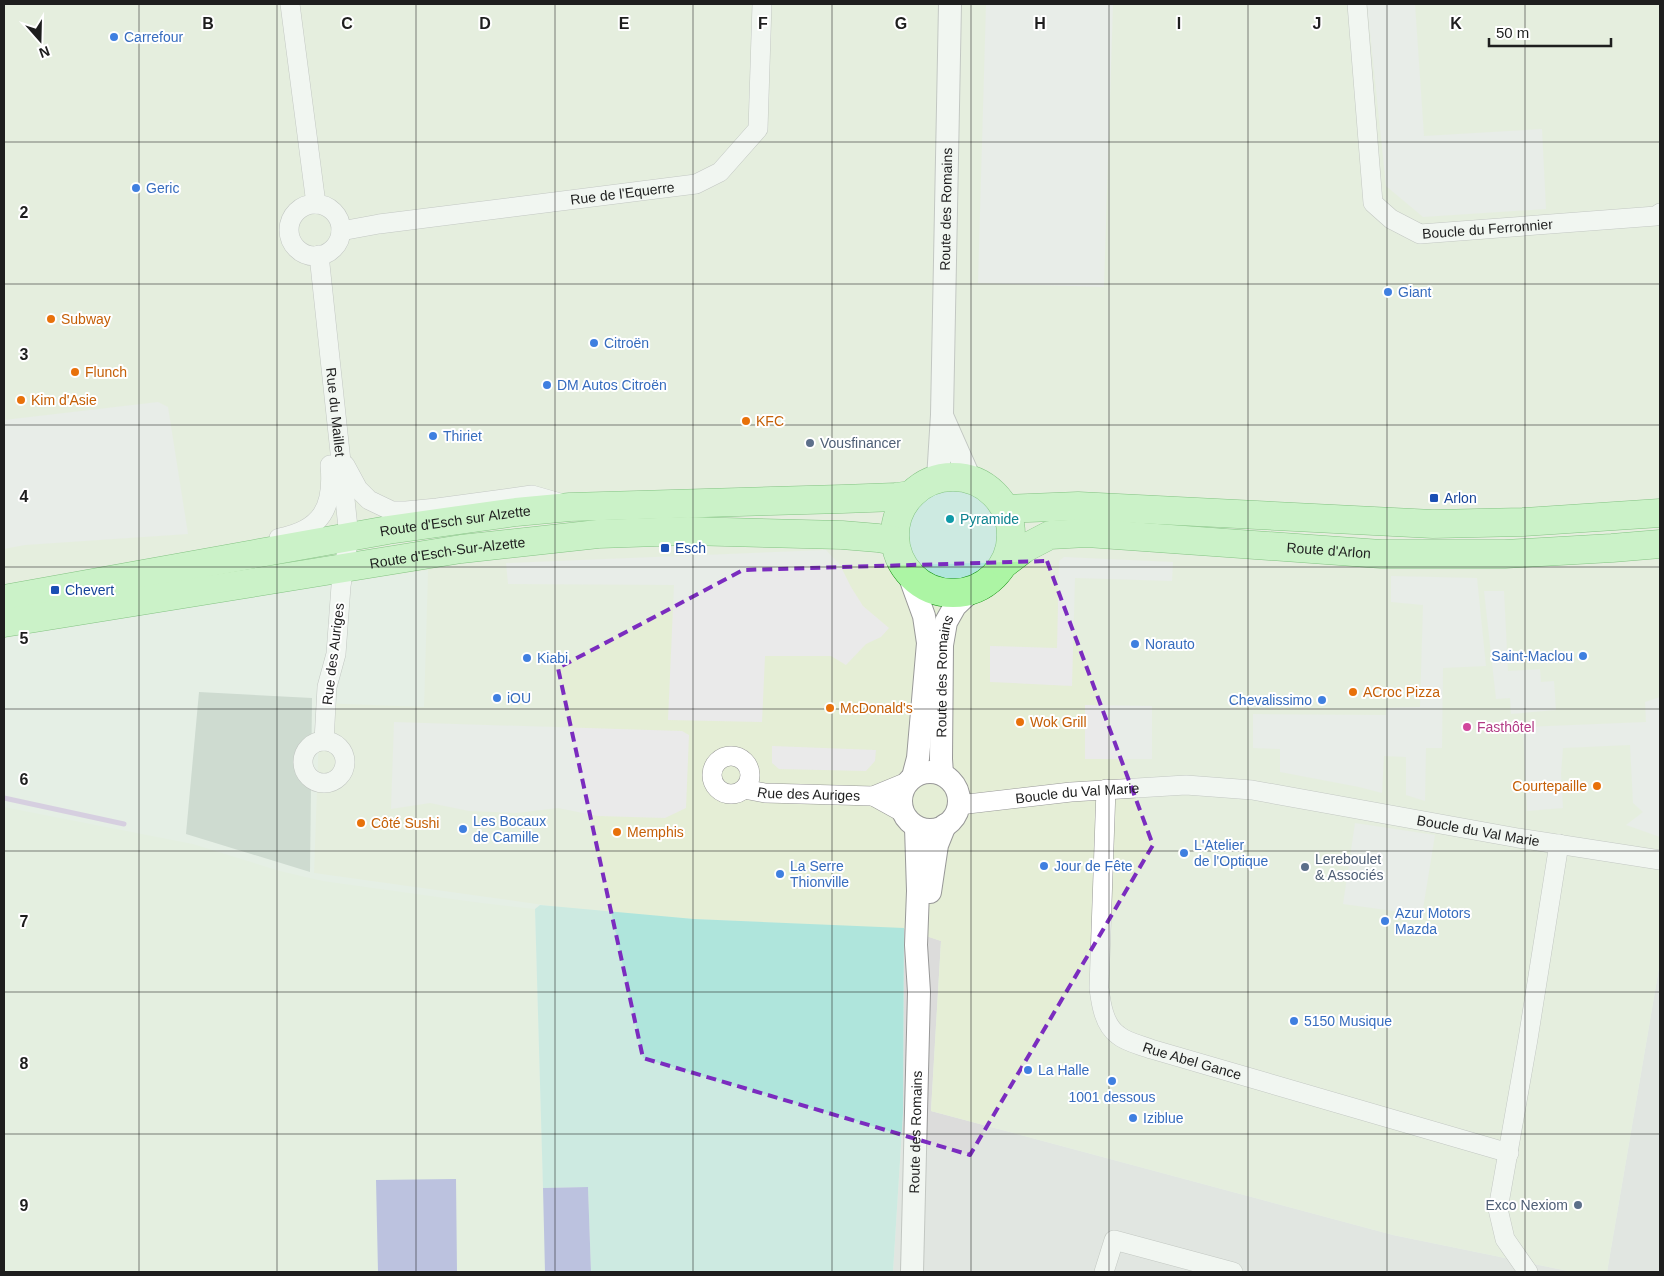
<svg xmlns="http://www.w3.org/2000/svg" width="1664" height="1276" viewBox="0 0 1664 1276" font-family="Arial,sans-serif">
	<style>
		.residential { fill: #dcdcdb }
		.commercial { fill: #e5eed6 }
		.military { fill: #e2efda }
		.construction { fill: #b1c3b7 }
		.grass { fill: #afe5dc }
		.pitch { fill: #898dd8 }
		.parking { fill: #eaeaea }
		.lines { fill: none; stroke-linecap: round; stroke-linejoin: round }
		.stream { stroke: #c4a9d9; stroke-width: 5 }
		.minor-casing { stroke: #989898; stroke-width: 20 }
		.tertiary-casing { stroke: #989898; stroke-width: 24 }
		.primary-casing { stroke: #0b8e0b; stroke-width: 29 }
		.minor { stroke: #fff; stroke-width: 19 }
		.tertiary { stroke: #fff; stroke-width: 22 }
		.primary { stroke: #acf5a4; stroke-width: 28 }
		.marked { fill: none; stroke: #7b2cbf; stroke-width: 4; stroke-dasharray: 10 6; stroke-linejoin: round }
		.grid { fill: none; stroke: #1e1e1e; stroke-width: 1; stroke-opacity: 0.55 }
		.shop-dot { fill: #3f7fe0; stroke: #fff; stroke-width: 2 }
		.food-dot { fill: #e8710a; stroke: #fff; stroke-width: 2 }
		.service-dot { fill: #5c6f8a; stroke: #fff; stroke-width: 2 }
		.transit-dot { fill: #1a4fb4; stroke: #fff; stroke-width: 2 }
		.culture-dot { fill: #0f9aa8; stroke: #fff; stroke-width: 2 }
		.hotel-dot { fill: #d1479c; stroke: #fff; stroke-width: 2 }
		.labels { text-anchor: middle; stroke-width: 4; stroke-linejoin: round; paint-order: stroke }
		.shop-label { font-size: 14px; fill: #366cbe; stroke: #fff; text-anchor: start }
		.street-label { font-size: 14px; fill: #1e1e1e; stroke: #fff }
		.food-label { font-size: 14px; fill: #c56008; stroke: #fff; text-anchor: start }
		.service-label { font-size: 14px; fill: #4e5e75; stroke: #fff; text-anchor: start }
		.transit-label { font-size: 14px; fill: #164399; stroke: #fff; text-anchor: start }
		.culture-label { font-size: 14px; fill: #0d838f; stroke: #fff; text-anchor: start }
		.hotel-label { font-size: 14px; fill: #b23c85; stroke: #fff; text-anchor: start }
		.grid-label { font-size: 16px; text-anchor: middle; font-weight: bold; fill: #1e1e1e; stroke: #fff; stroke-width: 4; stroke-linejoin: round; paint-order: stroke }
	</style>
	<rect width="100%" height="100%" fill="#e5efe5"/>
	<path class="residential" d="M904 928 941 941 931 1111 1393 1235 1573 1272H893L903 1113Z
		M1660 962V1272H1607Z"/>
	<path class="commercial" d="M4 4H1660V962L1607 1272H1573L1393 1235 931 1111 941 941 904 929 694 919 565 908 314 873 320 703 424 707 428 570 212 602 4 638Z"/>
	<path class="military" d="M4 807 193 844 280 871 323 881 474 902 535 909 543 1188 588 1187 591 1272H4Z"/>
	<path class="construction" d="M199 692 312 698 310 872 186 834Z"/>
	<path class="grass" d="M903 535a48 48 0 1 1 96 0a48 48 0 1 1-96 0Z
		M540 905 694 919 904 928 903 1113 893 1272H591L588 1187 543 1188 535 909Z"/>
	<path class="pitch" d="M456 1179 457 1272H378L376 1180Z
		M588 1187 591 1272H545L543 1188Z"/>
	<path class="parking" d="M986 4H1113L1104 287 978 283Z
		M1367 4H1415L1424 136 1542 129 1546 209 1423 217 1386 186Z
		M158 402 168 407 188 534 25 545 4 549V420Z
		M826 550 840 565 851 587 863 606 889 628 881 637 866 644 846 665 831 656H765L762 722 668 720 674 585 508 584 506 563Z
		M1064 557 1173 562 1172 581 1075 578 1072 686 990 682V646L1057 648 1059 561Z
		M1391 576 1477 578 1486 666 1443 668 1442 748H1426L1425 801 1406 795V757L1384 756 1382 793 1359 787 1280 772V749L1253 748V714L1386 715V708L1420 707 1423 605 1391 602Z
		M1484 591H1504L1508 671 1540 669 1541 682 1554 681 1556 710 1511 714 1510 698 1496 699Z
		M1660 697V837L1626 825 1643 812 1633 803 1630 745 1563 748 1561 774 1563 808 1527 811 1523 727 1646 722 1645 702Z
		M1085 705 1152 706V759H1085Z
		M394 722 682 731 689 735 686 808 665 818 598 816 558 808 517 813 469 811 430 803 391 809Z
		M772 746 876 750 875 761 866 771 779 769 772 763Z
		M1355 823 1435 835 1422 915 1343 904Z"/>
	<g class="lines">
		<path class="stream" d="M4 798 124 824"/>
		<g class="minor-casing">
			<g id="minor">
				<path d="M290 4 316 204"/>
				<path id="s1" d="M1357 4 1373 203 1391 219 1420 234 1656 216 1660 213"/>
				<circle cx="315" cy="230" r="26"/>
				<path id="s2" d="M341 231 379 224 696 184 720 172 758 129 762 4"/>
				<path id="s3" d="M319 255 349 537 341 586 336 654 327 687 324 741"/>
				<path d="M345 465 358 489 369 500 392 511H406L437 508 532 495 560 503"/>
				<path d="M279 538C322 530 334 507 330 465"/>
				<circle cx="324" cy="762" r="21"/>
				<circle cx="731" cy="775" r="19"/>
				<path id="s4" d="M744 789 765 793 873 796 907 782"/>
				<path id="s5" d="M1106 789 1099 988C1101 1004 1104 1025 1118 1035 1126 1042 1140 1045 1151 1049L1509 1153"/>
				<path d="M873 796 902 812"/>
				<path id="s6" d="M959 805 1071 792 1186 785 1252 790 1518 838 1660 860"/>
				<path d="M1104 1272 1114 1240 1233 1272"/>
				<path d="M1528 1272 1505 1239 1498 1209 1528 1039 1559 844"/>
			</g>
		</g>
		<g class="tertiary-casing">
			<g id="tertiary">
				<path d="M943 418 970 479"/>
				<path id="s7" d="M938 479 942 415 950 4"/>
				<path d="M908 572 924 616 928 643 918 758 913 777"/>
				<circle cx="930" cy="801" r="29"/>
				<path id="s8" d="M942 774 941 759 942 645 946 622 955 606 972 590"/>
				<path d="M930 892 937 845 945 825"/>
				<path id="s9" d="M912 1272 919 992 916 945 918 891 916 827"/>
			</g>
		</g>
		<g class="primary-casing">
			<g id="primary">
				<circle cx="953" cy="535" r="58"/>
				<path d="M1006 509 1078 506 1433 524 1523 522 1660 513"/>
				<path id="s10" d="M1004 564 1025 548 1050 535 1087 533 1381 554H1505L1612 548 1660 544"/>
				<path id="s11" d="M4 599 388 530 516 512 570 507 842 499 896 497 911 495"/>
				<path id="s12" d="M4 623 461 549 598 534 688 531 842 535 878 538 895 541"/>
			</g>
		</g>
		<use href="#minor" class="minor"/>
		<use href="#tertiary" class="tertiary"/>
		<use href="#primary" class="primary"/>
	</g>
	<path d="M0 0H1664V1276H0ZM1047 561 1153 845 970 1155 643 1058 558 668 743 570Z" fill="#e5efe5" fill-opacity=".55" fill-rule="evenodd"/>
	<path class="marked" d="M1047 561 1153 845 970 1155 643 1058 558 668 743 570Z"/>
	<path class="grid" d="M139 4V1272M277 4V1272M416 4V1272M555 4V1272M693 4V1272M832 4V1272M971 4V1272M1109 4V1272M1248 4V1272M1387 4V1272M1525 4V1272M4 142H1660M4 284H1660M4 425H1660M4 567H1660M4 709H1660M4 851H1660M4 992H1660M4 1134H1660"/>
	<g class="shop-dot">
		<circle cx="114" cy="37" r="5"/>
		<circle cx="136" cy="188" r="5"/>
		<circle cx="1388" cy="292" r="5"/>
		<circle cx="594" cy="343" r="5"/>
		<circle cx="547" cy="385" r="5"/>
		<circle cx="433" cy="436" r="5"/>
		<circle cx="1135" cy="644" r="5"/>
		<circle cx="1583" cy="656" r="5"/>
		<circle cx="527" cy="658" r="5"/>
		<circle cx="497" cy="698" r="5"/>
		<circle cx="1322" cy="700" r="5"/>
		<circle cx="463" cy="829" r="5"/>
		<circle cx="1184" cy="853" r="5"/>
		<circle cx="1044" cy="866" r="5"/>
		<circle cx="780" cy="874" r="5"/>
		<circle cx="1385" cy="921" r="5"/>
		<circle cx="1294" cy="1021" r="5"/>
		<circle cx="1028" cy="1070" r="5"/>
		<circle cx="1112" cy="1081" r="5"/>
		<circle cx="1133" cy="1118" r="5"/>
	</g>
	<g class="food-dot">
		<circle cx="51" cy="319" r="5"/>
		<circle cx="75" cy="372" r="5"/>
		<circle cx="21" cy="400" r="5"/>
		<circle cx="746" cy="421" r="5"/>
		<circle cx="1353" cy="692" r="5"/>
		<circle cx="830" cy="708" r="5"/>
		<circle cx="1020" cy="722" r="5"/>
		<circle cx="1597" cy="786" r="5"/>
		<circle cx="361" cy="823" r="5"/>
		<circle cx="617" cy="832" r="5"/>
	</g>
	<g class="service-dot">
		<circle cx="810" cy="443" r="5"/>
		<circle cx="1305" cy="867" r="5"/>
		<circle cx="1578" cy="1205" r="5"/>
	</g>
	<g class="transit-dot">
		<rect x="1429" y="493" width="10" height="10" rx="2.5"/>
		<rect x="660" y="543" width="10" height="10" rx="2.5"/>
		<rect x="50" y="585" width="10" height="10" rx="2.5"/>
	</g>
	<circle class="culture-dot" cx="950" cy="519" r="5"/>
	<circle class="hotel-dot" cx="1467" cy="727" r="5"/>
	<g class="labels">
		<g class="shop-label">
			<text x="124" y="42">Carrefour</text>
			<text x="146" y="193">Geric</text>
			<text x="1398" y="297">Giant</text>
			<text x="604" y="348">Citroën</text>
			<text x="557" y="390">DM Autos Citroën</text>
			<text x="443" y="441">Thiriet</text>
			<text x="1145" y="649">Norauto</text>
			<text x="1573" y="661" text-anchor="end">Saint-Maclou</text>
			<text x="537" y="663">Kiabi</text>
			<text x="507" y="703">iOU</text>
			<text x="1312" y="705" text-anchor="end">Chevalissimo</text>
			<text x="473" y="826">Les Bocaux<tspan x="473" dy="16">de Camille</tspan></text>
			<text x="1194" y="850">L'Atelier<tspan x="1194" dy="16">de l'Optique</tspan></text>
			<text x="790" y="871">La Serre<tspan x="790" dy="16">Thionville</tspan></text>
			<text x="1054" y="871">Jour de Fête</text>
			<text x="1395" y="918">Azur Motors<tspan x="1395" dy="16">Mazda</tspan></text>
			<text x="1304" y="1026">5150 Musique</text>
			<text x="1038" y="1075">La Halle</text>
			<text x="1112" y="1102" text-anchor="middle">1001 dessous</text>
			<text x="1143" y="1123">Iziblue</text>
		</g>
		<g class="street-label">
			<text dy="5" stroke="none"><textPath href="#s2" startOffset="284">Rue de l'Equerre</textPath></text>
			<text dy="5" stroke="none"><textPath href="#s7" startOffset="270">Route des Romains</textPath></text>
			<text dy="5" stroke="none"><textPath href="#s1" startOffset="324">Boucle du Ferronnier</textPath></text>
			<text dy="5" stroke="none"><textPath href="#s3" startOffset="158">Rue du Maillet</textPath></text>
			<text dy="5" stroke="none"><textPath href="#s11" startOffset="458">Route d'Esch sur Alzette</textPath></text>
			<text dy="5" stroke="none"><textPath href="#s10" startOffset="334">Route d'Arlon</textPath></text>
			<text dy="5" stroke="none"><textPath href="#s12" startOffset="449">Route d'Esch-Sur-Alzette</textPath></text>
			<text transform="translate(333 654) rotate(-83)" y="5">Rue des Auriges</text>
			<text dy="5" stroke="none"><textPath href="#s8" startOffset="98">Route des Romains</textPath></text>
			<text dy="5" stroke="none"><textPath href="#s4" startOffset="65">Rue des Auriges</textPath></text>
			<text dy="5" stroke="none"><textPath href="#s6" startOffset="119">Boucle du Val Marie</textPath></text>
			<text dy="5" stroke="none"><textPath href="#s6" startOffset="524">Boucle du Val Marie</textPath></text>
			<text dy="5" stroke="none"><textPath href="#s5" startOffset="330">Rue Abel Gance</textPath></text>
			<text dy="5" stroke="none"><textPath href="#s9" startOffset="140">Route des Romains</textPath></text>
		</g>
		<g class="food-label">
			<text x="61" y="324">Subway</text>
			<text x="85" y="377">Flunch</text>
			<text x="31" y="405">Kim d'Asie</text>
			<text x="756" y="426">KFC</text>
			<text x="1363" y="697">ACroc Pizza</text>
			<text x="840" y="713">McDonald's</text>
			<text x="1030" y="727">Wok Grill</text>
			<text x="1587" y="791" text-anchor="end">Courtepaille</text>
			<text x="371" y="828">Côté Sushi</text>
			<text x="627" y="837">Memphis</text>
		</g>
		<g class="service-label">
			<text x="820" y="448">Vousfinancer</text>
			<text x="1315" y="864">Lereboulet<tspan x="1315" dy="16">&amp; Associés</tspan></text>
			<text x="1568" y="1210" text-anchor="end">Exco Nexiom</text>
		</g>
		<g class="transit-label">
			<text x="1444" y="503">Arlon</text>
			<text x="675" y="553">Esch</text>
			<text x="65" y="595">Chevert</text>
		</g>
		<g class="culture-label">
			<text x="960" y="524">Pyramide</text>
		</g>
		<g class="hotel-label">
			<text x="1477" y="732">Fasthôtel</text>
		</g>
	</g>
	<g class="grid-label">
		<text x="208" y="29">B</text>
		<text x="347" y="29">C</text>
		<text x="485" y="29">D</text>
		<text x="624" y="29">E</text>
		<text x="763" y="29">F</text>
		<text x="901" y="29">G</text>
		<text x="1040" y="29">H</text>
		<text x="1179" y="29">I</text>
		<text x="1317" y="29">J</text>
		<text x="1456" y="29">K</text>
		<text x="24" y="218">2</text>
		<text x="24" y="360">3</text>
		<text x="24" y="502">4</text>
		<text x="24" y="644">5</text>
		<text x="24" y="785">6</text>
		<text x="24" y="927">7</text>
		<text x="24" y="1069">8</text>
		<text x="24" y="1211">9</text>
	</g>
	<rect width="1664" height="1276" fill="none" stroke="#1e1e1e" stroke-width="10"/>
	<g transform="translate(40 40) rotate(160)" stroke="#ffffff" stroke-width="4" paint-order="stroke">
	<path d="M0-4L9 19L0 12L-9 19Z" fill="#1e1e1e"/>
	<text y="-8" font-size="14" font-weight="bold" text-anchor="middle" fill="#1e1e1e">N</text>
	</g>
	<path d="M1489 38v8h122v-8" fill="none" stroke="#1e1e1e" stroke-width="2.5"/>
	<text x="1496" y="38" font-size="15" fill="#1e1e1e" stroke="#ffffff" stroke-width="4" paint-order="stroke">50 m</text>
</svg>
